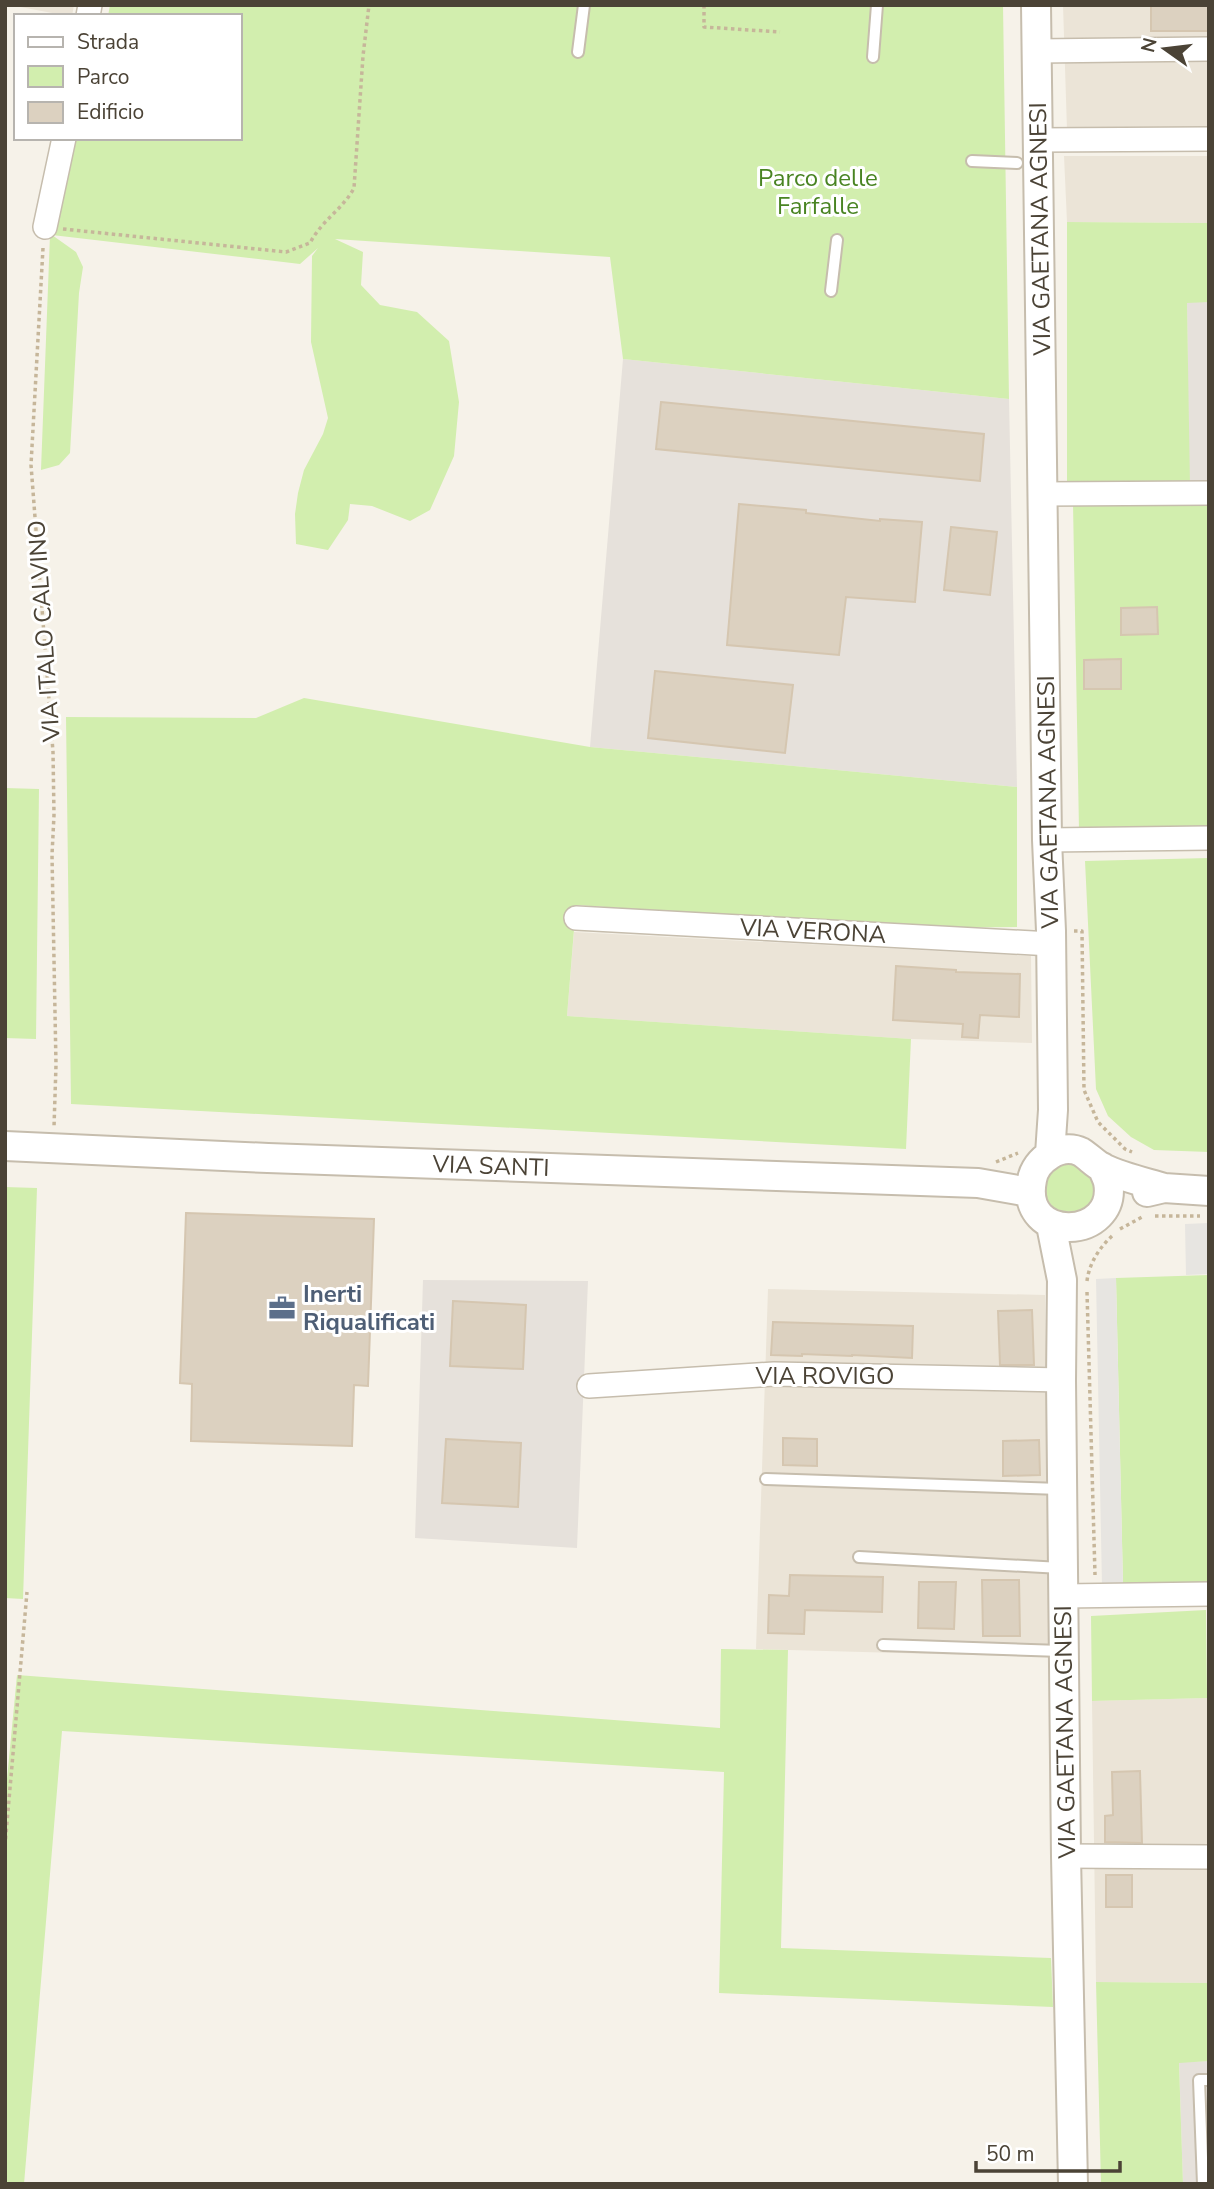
<svg xmlns="http://www.w3.org/2000/svg" width="1214" height="2189" viewBox="0 0 1214 2189" font-family="'Nunito Sans',sans-serif">
	<style>
		.residential { fill: #ebe4d7 }
		.industrial { fill: #e6e1db }
		.green { fill: #d2eeae }
		.parking { fill: #e7e5e1 }
		.building { fill: #dcd1c0; stroke: #d5c6b0; stroke-width: 2 }
		.lines { fill: none; stroke-linecap: round; stroke-linejoin: round }
		.service-casing { stroke: #c6bdad; stroke-width: 14 }
		.minor-casing { stroke: #c6bdad; stroke-width: 26 }
		.tertiary-casing { stroke: #c6bdad; stroke-width: 32 }
		.path { stroke: #c6b69a; stroke-width: 3.5; stroke-dasharray: 3.5 3.5; stroke-linecap: butt }
		.service { stroke: #fff; stroke-width: 10 }
		.minor { stroke: #fff; stroke-width: 23 }
		.tertiary { stroke: #fff; stroke-width: 28 }
		.labels { text-anchor: middle; stroke-width: 6; stroke-linejoin: round; paint-order: stroke }
		.park-label { font-size: 24px; fill: #498422; stroke: #fff }
		.street-label { font-size: 24px; fill: #4b4336; stroke: #fff }
		.service-label { font-size: 24px; font-weight: bold; fill: #4e5e75; stroke: #fff; text-anchor: start }
	</style>
	<rect width="100%" height="100%" fill="#f6f2e9"/>
	<path class="residential" d="M10 5H74L72 16H68Z
		M1063 5H1209V129L1067 130Z
		M1064 156H1209V223L1067 222Z
		M574 932 1031 956 1032 1043 911 1039 567 1016Z
		M768 1289 1045 1295 1050 1657 756 1649Z
		M1207 1698 1209 1739V1983L1096 1982 1092 1701Z"/>
	<path class="industrial" d="M1187 302H1209V487H1189Z
		M623 359 1009 399 1017 787 590 747Z
		M423 1280 588 1281 577 1548 415 1538Z
		M1209 2061V2184H1183L1179 2062Z"/>
	<path class="green" d="M110 5H1003L1009 399 623 359 610 257 335 239 363 252 361 285 380 305 417 312 449 341 459 402 454 456 430 510 410 521 372 506 350 504 348 520 328 550 296 544 295 514 298 493 304 470 323 434 328 418 311 342 312 256 318 248 300 264 52 235 76 252 83 267 79 293 70 453 59 465 41 470 50 235 69 138H240V16H108Z
		M1067 222 1209 223V302L1187 303 1190 487 1067 485Z
		M1209 502V828L1079 830 1073 504Z
		M304 698 590 747 1017 787V927L922 928 576 905 567 1016 911 1039 906 1149 71 1104 66 717 256 718Z
		M5 788 39 789 36 1039 5 1038Z
		M1209 858V1152L1154 1150 1131 1137 1108 1116 1096 1089 1085 861Z
		M1045 1188a26 26 0 1 1 52 0a26 26 0 1 1-52 0Z
		M5 1187 37 1188 23 1599 5 1598Z
		M1209 1275V1583L1123 1585 1116 1278Z
		M1206 1610 1207 1698 1092 1701 1091 1616Z
		M721 1649 788 1650 781 1948 1051 1958 1053 2007 719 1993 724 1772 62 1731 24 2184H5V1800L17 1675 720 1728Z
		M1096 1982 1209 1983V2061L1179 2063 1183 2184H1101Z"/>
	<path class="parking" d="M1209 1223V1274L1186 1275 1185 1224Z
		M1116 1278 1123 1585 1102 1586 1096 1279Z"/>
	<path class="building" d="M1151 5H1209V31H1151Z
		M661 402 984 434 980 481 656 449Z
		M739 504 806 510V513L880 521V519L922 522 915 602 846 597 839 655 727 645Z
		M951 527 997 532 990 595 944 590Z
		M1157 607 1158 634 1121 635V608Z
		M1121 659V689H1084V660Z
		M655 671 793 685 785 753 648 738Z
		M896 966 956 970V972L1020 974 1019 1017 980 1015 978 1038 962 1037 963 1024 893 1020Z
		M186 1213 374 1219 368 1386 354 1385 352 1446 191 1441 192 1384 180 1383Z
		M453 1301 526 1305 523 1369 450 1366Z
		M1032 1310 1034 1365H1000L998 1311Z
		M773 1322 913 1326 912 1358 852 1355V1356L802 1354V1356L771 1355Z
		M783 1438 817 1439V1466L783 1465Z
		M446 1439 521 1443 518 1507 442 1503Z
		M1039 1440 1040 1475 1003 1476V1441Z
		M790 1575 883 1577 882 1612 805 1610 804 1634 768 1633 769 1595 789 1596Z
		M982 1580H1019L1020 1636H983Z
		M919 1582H956L954 1629 918 1628Z
		M1140 1771 1142 1843 1105 1842V1816L1113 1815 1112 1772Z
		M1106 1875H1132V1907H1106Z"/>
	<g class="lines">
		<g class="service-casing">
			<path id="service" d="M578 52 584 5
				M873 57 877 5
				M972 161 1017 163
				M831 291 837 240
				M766 1479 1060 1489
				M859 1557 1061 1568
				M883 1645 1061 1651
				M1203 2184 1199 2080H1209"/>
		</g>
		<g class="minor-casing">
			<path id="minor" d="M88 16 90 5
				M1038 51 1209 49
				M1038 140 1209 139
				M45 227 64 138
				M1042 494 1209 493
				M1047 840 1209 838
				M576 918 1051 944
				M589 1386 774 1374 1061 1380
				M1063 1596 1209 1594
				M1066 1856 1209 1857"/>
		</g>
		<g class="tertiary-casing">
			<path id="tertiary" d="M1036 5 1047 840 1051 931 1053 1110 1050 1154
				M5 1146 268 1158 978 1183 1029 1192
				M1102 1167C1104 1172 1107 1178 1108 1182 1119 1240 1019 1245 1032 1180 1035 1160 1061 1142 1081 1152 1089 1157 1095 1164 1103 1168 1122 1177 1144 1182 1164 1188
				M1147 1192 1164 1188 1209 1191
				M1051 1225 1062 1280 1061 1380 1066 1856 1073 2184"/>
		</g>
		<path class="path" d="M704 5V27L780 32
			M63 229 286 252 310 243C322 220 343 209 354 188L363 56 369 5
			M43 248 31 465 53 752 54 815 52 855 56 1065 54 1127
			M1074 931H1082L1084 1090 1098 1122 1125 1149 1132 1152
			M996 1162 1018 1153
			M1155 1216H1200
			M1120 1229 1144 1216
			M1087 1281C1089 1264 1099 1248 1112 1236
			M1087 1292 1095 1575
			M5 1846 27 1592"/>
		<use href="#service" class="service"/>
		<use href="#minor" class="minor"/>
		<use href="#tertiary" class="tertiary"/>
	</g>
	<defs>
		<g id="office-bare" transform="scale(2.1)"><path d="M-6-3h4V-5.5h4V-3h4V5H-6ZM-1-4.5V-3h2v-1.5ZM-6 0V1H6V0Z" fill="#5c6f8a" stroke="#fff" stroke-width="2.5" paint-order="stroke"/></g>
	</defs>
	<g fill-rule="evenodd">
		<use href="#office-bare" x="282" y="1308"/>
	</g>
	<g class="labels">
		<g class="park-label">
			<text x="818" y="186">Parco delle<tspan x="818" dy="28">Farfalle</tspan></text>
		</g>
		<g class="street-label">
			<text transform="translate(1040 229) rotate(-91)" y="8">VIA GAETANA AGNESI</text>
			<text transform="translate(44 631) rotate(-94)" y="8">VIA ITALO CALVINO</text>
			<text transform="translate(1048 802) rotate(-91)" y="8">VIA GAETANA AGNESI</text>
			<text transform="translate(813 931) rotate(3)" y="8">VIA VERONA</text>
			<text transform="translate(491 1166) rotate(2)" y="8">VIA SANTI</text>
			<text x="825" y="1384">VIA ROVIGO</text>
			<text transform="translate(1065 1732) rotate(-91)" y="8">VIA GAETANA AGNESI</text>
		</g>
		<g class="service-label">
			<text x="303" y="1302">Inerti<tspan x="303" dy="28">Riqualificati</tspan></text>
		</g>
	</g>
	<rect width="1214" height="2189" fill="none" stroke="#4b4336" stroke-width="14"/>
	<rect x="14" y="14" width="228" height="126" fill="#ffffff" stroke="#b7b4af" stroke-width="2"/>
	<rect x="28" y="37" width="35" height="10" fill="#ffffff" stroke="#b7b4af" stroke-width="2"/>
	<text x="77" y="49" font-size="21" fill="#4b4336">Strada</text>
	<rect x="28" y="66" width="35" height="21" fill="#d2eeae" stroke="#b7b4af" stroke-width="2"/>
	<text x="77" y="84" font-size="21" fill="#4b4336">Parco</text>
	<rect x="28" y="102" width="35" height="21" fill="#dcd1c0" stroke="#b7b4af" stroke-width="2"/>
	<text x="77" y="119" font-size="21" fill="#4b4336">Edificio</text>
	<g transform="translate(1165 49) rotate(284)" stroke="#ffffff" stroke-width="5" paint-order="stroke">
	<path d="M0-5L12 26L0 18L-12 26Z" fill="#4b4336"/>
	<text y="-10" font-size="19" font-weight="bold" text-anchor="middle" fill="#4b4336">N</text>
	</g>
	<path d="M976 2161v10h144v-10" fill="none" stroke="#4b4336" stroke-width="3.5"/>
	<text x="986" y="2161" font-size="21" fill="#4b4336" stroke="#ffffff" stroke-width="5" paint-order="stroke">50 m</text>
</svg>
